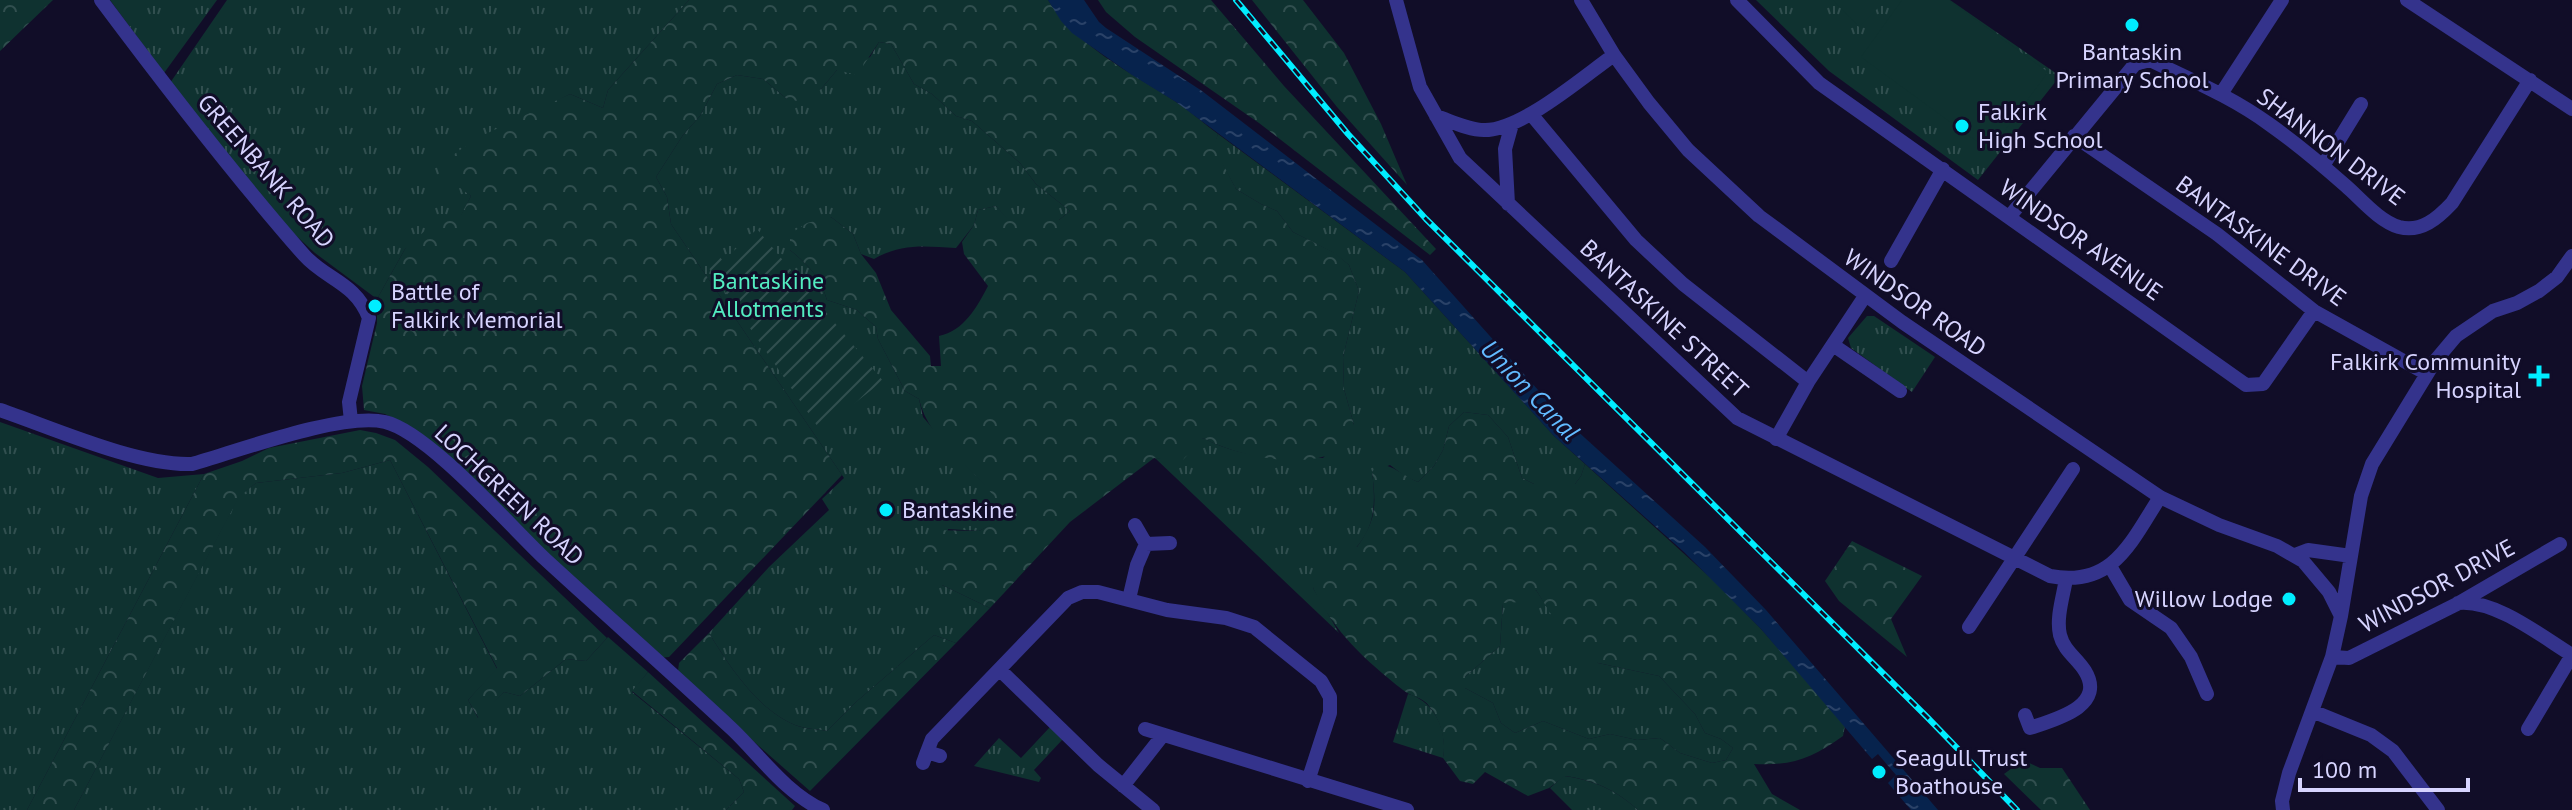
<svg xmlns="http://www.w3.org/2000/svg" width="2572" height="810" viewBox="0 0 2572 810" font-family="'PT Sans',sans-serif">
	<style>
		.grass { fill: url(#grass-tufts) }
		.forest { fill: url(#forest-crowns); fill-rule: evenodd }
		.garden { fill: url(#garden-furrows) }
		.pitch { fill: #0f3230 }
		.water { fill: url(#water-ripples) }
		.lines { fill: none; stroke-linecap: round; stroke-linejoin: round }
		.minor { stroke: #34338c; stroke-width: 14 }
		.rail-casing { stroke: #00edff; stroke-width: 6 }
		.rail { stroke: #110d28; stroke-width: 3; stroke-dasharray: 9; stroke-linecap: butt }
		.poi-dot { fill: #00edff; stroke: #110d28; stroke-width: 3 }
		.labels { text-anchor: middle; stroke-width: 6; stroke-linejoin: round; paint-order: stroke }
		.poi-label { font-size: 24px; fill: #d7d4ff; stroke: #110d28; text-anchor: start }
		.street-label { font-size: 24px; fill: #d7d4ff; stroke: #110d28 }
		.park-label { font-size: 24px; fill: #53ecc1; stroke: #110d28 }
		.water-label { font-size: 26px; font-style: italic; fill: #62bbff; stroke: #110d28 }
	</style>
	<defs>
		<pattern id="grass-tufts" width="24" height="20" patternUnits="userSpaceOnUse" patternTransform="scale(2)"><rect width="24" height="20" fill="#0f3230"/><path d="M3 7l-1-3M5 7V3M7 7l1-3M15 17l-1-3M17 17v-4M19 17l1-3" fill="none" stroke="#314f4f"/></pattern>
		<pattern id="forest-crowns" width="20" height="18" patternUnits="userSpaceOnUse" patternTransform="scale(2)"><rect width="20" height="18" fill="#0f3230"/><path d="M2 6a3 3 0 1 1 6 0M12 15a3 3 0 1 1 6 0" fill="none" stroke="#314f4f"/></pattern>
		<pattern id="garden-furrows" width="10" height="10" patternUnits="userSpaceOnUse" patternTransform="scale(2)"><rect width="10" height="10" fill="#0f3230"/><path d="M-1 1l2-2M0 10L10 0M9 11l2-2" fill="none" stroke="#314f4f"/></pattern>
		<pattern id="water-ripples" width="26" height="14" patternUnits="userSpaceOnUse" patternTransform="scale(2)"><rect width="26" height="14" fill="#07234d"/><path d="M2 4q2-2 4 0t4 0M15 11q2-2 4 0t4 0" fill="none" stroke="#2a4268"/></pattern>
	</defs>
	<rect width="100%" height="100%" fill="#110d28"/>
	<path class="grass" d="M110 0H217L164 73Z
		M227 0H689L608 90 603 108 570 94 530 115 459 186 471 196 461 216 405 249 377 299 315 253 279 220 170 83Z
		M1756 0H1950L2060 76 1978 180 1829 71Z
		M879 42 891 44 914 84 932 94 956 116 972 121 1020 163 1036 184 1070 211 1059 220H1008L996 206 978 210 974 225 956 248C925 246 901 243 874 259L861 254 853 234 831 217 790 250C808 265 820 276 827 300L857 310 876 327 878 339 905 391 919 399 923 417 951 450 996 496 1006 517 979 531 948 529 942 585 990 608 956 643 934 635 856 702 827 731C817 729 805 729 795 725 757 709 730 667 709 633L769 567 829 510 822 499 844 478 671 224 667 197 656 177 683 135 700 116 717 84 737 75 763 79 787 99 821 89 837 70 870 57Z
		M1218 134 1405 272 1554 436 1585 464 1581 476 1575 484H1534L1522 478 1508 437 1488 415 1464 412 1449 426 1443 450 1434 466 1418 482 1406 477 1390 465 1372 472C1381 538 1358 546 1313 588L1339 633 1155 458 1167 459 1203 438C1244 459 1278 458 1323 458L1354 425 1344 389 1343 357 1359 291 1349 265 1334 253 1293 232 1277 211 1261 204 1236 189 1213 147Z
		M1867 316H1874L1935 357 1912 392 1851 348 1848 338Z
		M0 422 158 478 204 474 27 810H0Z
		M390 460 497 669 468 700 478 718 504 692 520 696 566 659 586 661 608 637 648 672 632 692 739 779 744 792 726 810H74L239 496 256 483 342 473Z
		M1536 590 1560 627 1598 663 1659 676 1695 714 1705 733 1721 739 1733 748 1726 760 1712 763 1680 753 1660 738 1637 740 1610 734 1589 739 1543 721 1515 733 1501 723 1493 703 1465 688V677L1500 646 1503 603Z
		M1408 694C1435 701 1448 732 1443 758L1393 742Z
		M1050 727 1063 739 1034 770 1041 778 1039 782 974 766 999 738 1021 758Z
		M1564 776C1594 780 1616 790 1638 810H1572L1550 788Z"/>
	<path class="forest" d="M0 0H53L0 51Z
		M689 0H1048C1075 45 1130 72 1173 100 1189 110 1203 123 1218 134L1214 147 1236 189 1261 204 1277 211 1293 232 1335 253 1349 265 1359 291 1343 357 1344 389 1354 425 1352 442C1317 474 1241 458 1203 438L1181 462 1154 458 1070 522 990 608 942 585 921 565 919 546 932 530 979 531 1006 516C985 471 930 448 919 399L905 391 878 339 876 327 857 310 827 300C820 276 808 265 790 250V234L807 223 831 217 853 234 861 254 876 273 891 310 930 356 931 366H941L939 336C964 331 977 307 988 286L964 254 962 242 974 225 978 210 996 206 1009 220H1059L1070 211 1036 184 1020 163 972 121 956 116 932 94 914 84 891 44 879 42 857 75 837 70 821 89 802 102 787 99 763 79 737 75 717 84 700 116 683 135 656 177 667 197 671 224 842 475 669 657 658 658 399 421 385 414 364 410 362 386 377 323V299L405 249 441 216 461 215 471 196 441 174 438 166 475 139 570 94 603 108 608 90Z
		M1098 0H1211L1284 86 1436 249 1430 255 1259 123 1135 37 1106 12Z
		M1252 0H1303L1344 53 1381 124 1407 185 1337 107Z
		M1464 412 1488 415 1508 437 1522 478 1534 484H1575L1581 476 1585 464 1714 581 1761 629 1836 715 1845 726 1843 736C1812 758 1793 766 1754 764L1772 794 1800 810H1638C1616 790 1594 780 1565 776L1549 788 1528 796 1485 772 1473 784 1460 781 1443 758C1446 741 1441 720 1429 706 1423 697 1411 697 1403 690 1365 660 1334 632 1313 588L1321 565 1345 546 1357 547C1377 519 1376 505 1372 472L1378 464C1394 465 1403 476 1418 482L1434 466 1443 450 1449 426ZM1536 590 1559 627 1554 634 1564 649 1598 663 1659 676 1695 714 1705 733 1721 739 1733 748 1726 760 1712 763 1680 753 1660 738 1637 740 1610 734 1589 739 1543 721 1515 733 1501 723 1493 703 1465 688V677L1500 646 1503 603 1521 602Z
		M360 430 376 433 395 440 428 467 607 638 586 661 566 659 520 696 504 692 479 719 468 700 497 668 390 460 342 473 256 483 239 497 74 810H27L204 474 242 461 269 448Z
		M1852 541 1922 576 1891 619 1907 657 1839 601 1825 581Z
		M709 633C730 667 757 709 795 725 804 729 817 729 827 731L856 702 934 635 956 643 810 791 711 704 678 671 679 663Z
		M648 672 795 806 792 810H726L744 792 739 779 632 691Z
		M2023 760 2040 768H2062L2090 810H2041L2004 774Z"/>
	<path class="garden" d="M757 229 883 381 820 430 708 267 707 262 712 258 714 260 719 256 723 261Z"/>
	<path class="pitch" d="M1833 0H1886L1859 27Z
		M1902 0H1949L2048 72 1990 151 1861 57Z"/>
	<path class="water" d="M1048 0H1084L1099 22 1106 28 1202 91 1422 260 1563 418 1705 547 1766 610 1938 810H1911L1888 783 1896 775 1878 754 1872 759 1761 629 1684 552 1554 436 1405 272 1176 102 1132 75 1072 33 1061 21Z"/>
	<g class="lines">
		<path class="minor" d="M101 0C166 87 232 173 304 255 326 280 355 282 369 318L349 402 351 421
			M1396 0 1420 87 1460 158 1737 418 2050 576C2113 588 2131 542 2160 497
			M1581 0 1614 55 1649 103 1688 150 1759 216 1902 322 2160 497 2219 525 2277 546 2303 561 2329 592 2341 616
			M1737 0 1819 83 2246 385 2263 384 2314 311
			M2407 0 2572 109
			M2221 94 2282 0
			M1531 114 1636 240 1683 284 1808 382
			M1436 116C1451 121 1468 130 1484 130 1521 131 1584 76 1614 55
			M2074 136 2217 234 2314 311 2427 374
			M2323 166 2361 104
			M1508 204 1505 149 1512 124
			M2010 216 2135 64 2150 60C2191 80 2232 97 2269 124 2296 143 2321 164 2346 186 2361 199 2379 221 2399 227 2421 233 2438 218 2452 203L2530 80
			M1891 261 1943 169
			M1833 345 1900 391
			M0 410C53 428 137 466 192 464 238 451 342 412 385 422 428 432 510 526 545 559 607 616 671 672 733 730 761 757 787 794 823 810
			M1776 439 1808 382 1865 296
			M1135 525 1146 544 1170 543
			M2295 555 2308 550 2351 556
			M2110 566 2130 600 2171 628 2191 657 2207 694
			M1129 599 1137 565 1146 544
			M2458 603C2495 599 2541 636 2572 655
			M1969 627 2073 469
			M2332 657 2349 658 2457 604 2560 544
			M1000 670 1098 765 1153 810
			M2312 711 2371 735 2393 751 2438 810
			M2025 715 2030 728C2053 720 2107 707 2085 671 2077 658 2064 651 2060 635 2056 618 2063 597 2066 579
			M1145 729 1407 810
			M2528 729 2572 655
			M927 752 932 739 1068 598 1082 592H1098L1167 610 1226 618 1254 627 1321 681 1330 697V713L1308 781
			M923 763 927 752 940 756
			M1123 786 1163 735
			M2283 810 2282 801 2289 773 2332 657 2341 616 2361 496 2372 464 2435 361 2456 336 2493 311 2517 303 2539 291 2557 277 2572 256"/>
		<g class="rail-casing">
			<path id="rail" d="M1236 0 1348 134 1426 219 1927 717 2017 810"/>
		</g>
		<use href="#rail" class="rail"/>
	</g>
	<g class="poi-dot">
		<circle cx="2132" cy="25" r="8"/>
		<circle cx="1962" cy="126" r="8"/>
		<circle cx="375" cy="306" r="8"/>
		<path d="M2535 364h8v8h8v8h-8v8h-8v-8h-8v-8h8z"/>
		<circle cx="886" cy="510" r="8"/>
		<circle cx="2289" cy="599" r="8"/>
		<circle cx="1879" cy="772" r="8"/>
	</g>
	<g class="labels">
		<g class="poi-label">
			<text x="2132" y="60" text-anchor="middle">Bantaskin<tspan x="2132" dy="28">Primary School</tspan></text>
			<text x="1978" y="120">Falkirk<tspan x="1978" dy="28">High School</tspan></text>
			<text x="391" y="300">Battle of<tspan x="391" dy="28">Falkirk Memorial</tspan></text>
			<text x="2521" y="370" text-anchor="end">Falkirk Community<tspan x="2521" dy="28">Hospital</tspan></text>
			<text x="902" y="518">Bantaskine</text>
			<text x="2273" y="607" text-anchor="end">Willow Lodge</text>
			<text x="1895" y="766">Seagull Trust<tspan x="1895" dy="28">Boathouse</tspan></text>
		</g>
		<g class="street-label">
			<text transform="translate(2331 147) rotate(37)" y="8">SHANNON DRIVE</text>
			<text transform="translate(266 171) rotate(49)" y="8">GREENBANK ROAD</text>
			<text transform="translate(2081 240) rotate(35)" y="8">WINDSOR AVENUE</text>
			<text transform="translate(2261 241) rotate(36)" y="8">BANTASKINE DRIVE</text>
			<text transform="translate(1915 303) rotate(35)" y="8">WINDSOR ROAD</text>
			<text transform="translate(1664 319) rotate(43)" y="8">BANTASKINE STREET</text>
			<text transform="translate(509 495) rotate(43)" y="8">LOCHGREEN ROAD</text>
			<text transform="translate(2437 586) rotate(-28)" y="8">WINDSOR DRIVE</text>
		</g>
		<g class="park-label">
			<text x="768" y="289">Bantaskine<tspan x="768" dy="28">Allotments</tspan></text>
		</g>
		<g class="water-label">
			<text transform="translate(1530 390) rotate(46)" y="9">Union Canal</text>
		</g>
	</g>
	<path d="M2300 778v12h168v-12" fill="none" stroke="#d7d4ff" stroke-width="4"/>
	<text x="2312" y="778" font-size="24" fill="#d7d4ff" stroke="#110d28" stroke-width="6" paint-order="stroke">100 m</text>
</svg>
